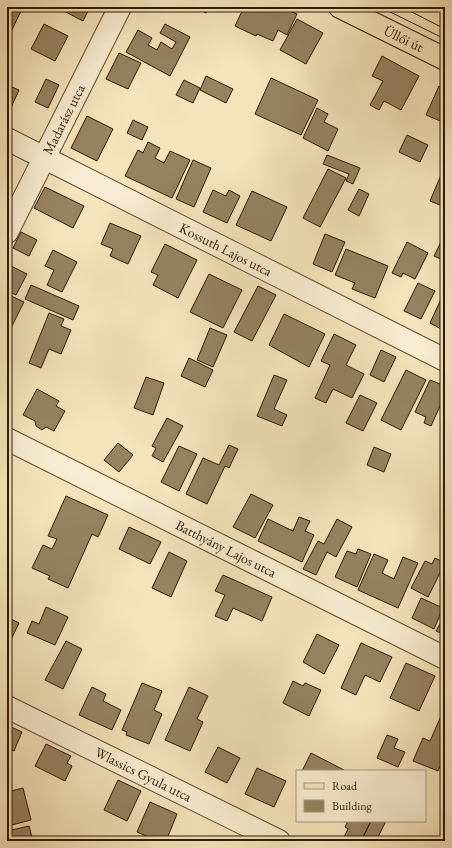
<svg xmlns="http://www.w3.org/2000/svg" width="452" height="848" viewBox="0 0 452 848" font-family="'EB Garamond',serif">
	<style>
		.building { fill: #978261; stroke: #311800 }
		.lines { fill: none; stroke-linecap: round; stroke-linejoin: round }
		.minor-casing { stroke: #624b2e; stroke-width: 24 }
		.major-casing { stroke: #311800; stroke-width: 24 }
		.minor { stroke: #f8edd2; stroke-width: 22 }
		.major { stroke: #f5e4ba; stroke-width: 22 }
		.tram { stroke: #311800; stroke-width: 1 }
		.labels { text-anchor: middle; stroke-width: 3.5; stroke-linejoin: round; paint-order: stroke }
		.street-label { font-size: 14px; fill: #311800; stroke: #f8edd2 }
	</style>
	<rect width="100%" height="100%" fill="#f5e4ba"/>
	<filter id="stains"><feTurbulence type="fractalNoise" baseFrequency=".005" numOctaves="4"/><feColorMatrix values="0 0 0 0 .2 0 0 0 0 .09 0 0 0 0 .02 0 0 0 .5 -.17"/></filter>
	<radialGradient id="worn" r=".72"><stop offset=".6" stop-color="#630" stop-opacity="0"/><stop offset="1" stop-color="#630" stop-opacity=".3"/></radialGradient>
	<path class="building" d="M7 7H23L7 40Z
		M56 7H90L83 21Z
		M195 7H210L206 13Z
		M244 7H281L297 14 287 35 278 30 273 41 257 34 256 36 235 26Z
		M297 19 323 33 306 64 280 50Z
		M44 24 68 36 55 61 31 49Z
		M165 24 190 37 170 76 126 52 138 30 152 38 148 45 157 50 161 42 172 49 176 42 160 33Z
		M119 53 141 63 128 89 106 79Z
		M382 56 419 76 401 110 384 101 379 110 370 105 383 81 372 76Z
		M206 76 233 89 226 103 200 90Z
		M271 78 318 100 301 135 255 114Z
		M46 79 59 85 48 108 35 102Z
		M184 80 200 88 193 103 176 95Z
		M7 85 19 90 8 114H7Z
		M439 86 445 89V123L426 115Z
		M317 108 328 114 324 122 338 129 328 151 303 138Z
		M87 116 113 129 97 161 71 148Z
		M133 120 148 127 142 140 127 133Z
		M407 135 428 145 420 162 399 152Z
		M148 142 160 148 155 158 164 163 170 151 190 160 172 198 125 176 138 150 143 153Z
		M327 155 360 168 353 184 346 181 349 174 323 164Z
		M193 160 211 168 194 207 176 199Z
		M328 169 346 178 320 227 303 218Z
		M441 175 445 177V207L430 201Z
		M45 187 84 206 73 228 34 208Z
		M359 189 369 194 359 216 348 210Z
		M213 190 226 196 229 190 240 196 227 223 203 212Z
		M252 191 287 207 271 241 236 225Z
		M110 223 141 236 128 264 110 256 113 249 101 244Z
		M21 232 37 240 29 256 13 248Z
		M325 234 345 242 332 272 313 264Z
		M445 234V261L434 256Z
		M407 242 428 253 415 279 403 273 401 277 392 273Z
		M165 244 197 260 178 298 153 285 158 275 151 272Z
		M346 249 388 266 375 298 352 289 355 283 335 275Z
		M53 250 77 262 62 292 47 285 54 270 45 266Z
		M7 264 27 274 16 295 7 291Z
		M209 274 242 290 223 328 190 312Z
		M418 283 435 291 421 319 404 311Z
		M31 285 79 306 73 320 25 299Z
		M258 286 276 295 252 341 234 332Z
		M7 294 24 302 7 336Z
		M442 297 445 298V331L430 323Z
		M49 313 64 319 61 326 71 330 61 354 49 349 41 368 29 363Z
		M284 314 325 334 309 367 269 345Z
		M210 328 227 335 213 367 197 360Z
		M334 334 356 345 346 365 364 374 352 398 333 389 326 403 315 398 330 365 321 361Z
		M381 350 396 357 384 382 370 375Z
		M189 358 213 370 205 387 181 376Z
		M406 370 426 380 401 430 381 420Z
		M274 375 287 380 274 409 287 415 282 426 257 416Z
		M146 377 164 383 153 415 134 408Z
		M430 380 445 386V395L431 426 424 423 426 417 415 412Z
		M37 389 59 401 56 406 65 411 54 431 46 427 42 430 36 426 35 421 23 415Z
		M360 395 377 403 363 431 346 423Z
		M167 418 183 426 163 462 152 456 156 448 152 446Z
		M118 443 133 455 119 472 104 460Z
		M229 445 238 449 229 468 225 466 207 504 186 494 203 458 219 465Z
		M179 446 197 454 179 491 161 482Z
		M374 447 391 454 384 472 367 465Z
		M251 494 273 505 255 538 233 527Z
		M66 496 108 515 98 537 92 534 68 588 48 579 50 576 32 568 43 545 52 549 57 539 48 536Z
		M299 517 310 521 305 531 314 535 302 562 258 541 268 519 293 531Z
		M337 519 352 527 336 557 327 552 316 575 303 569 318 541 324 544Z
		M129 527 161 542 150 564 119 549Z
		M358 549 371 554 357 587 335 577 347 551 356 554Z
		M169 552 187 561 171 597 152 588Z
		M374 554 388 560 382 573 394 579 403 557 418 563 398 608 358 590Z
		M435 558 445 563 428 597 411 588 425 561 432 564Z
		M223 575 272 597 262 621 233 608 227 621 215 616 225 595 215 591Z
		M421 598 443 608 434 629 412 618Z
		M46 607 68 617 55 645 27 633 32 621 39 624Z
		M445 615V635L436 631Z
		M7 617 19 623 7 648Z
		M317 634 339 645 324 674 303 662Z
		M66 641 82 649 63 689 45 680Z
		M361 643 392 657 380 682 365 675 356 695 341 688Z
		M406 663 435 676 419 711 390 698Z
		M293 681 303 686 305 683 321 690 309 716 283 703Z
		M142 683 162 691 154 710 162 714 149 744 126 735 127 732 122 730Z
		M92 687 106 694 103 701 121 710 112 730 79 715Z
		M189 687 208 696 197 719 203 722 190 751 165 740Z
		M445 707V755L438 771 413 761 423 738 430 741Z
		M7 725 22 732 14 751 7 748Z
		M387 735 398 739 394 748 405 752 398 767 377 758Z
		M46 744 71 756 67 763 72 766 65 781 35 766Z
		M218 747 240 758 227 783 205 772Z
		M311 753 344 770 343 771H302Z
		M257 768 286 781 274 807 245 794Z
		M118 780 141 791 127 821 104 810Z
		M23 788 31 820 8 826 7 792Z
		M150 802 177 814 166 841H158L137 832Z
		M348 821H371L361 841H342L348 829 345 827Z
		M371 821H386L376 841H361Z
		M29 826 33 841H7V831Z"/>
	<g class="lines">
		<g class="minor-casing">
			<g id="minor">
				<path id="s1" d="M7 139 445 360"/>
				<path id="s2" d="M7 232 120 7"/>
				<path id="s3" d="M7 439 445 658"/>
				<path id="s4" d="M7 707 279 841"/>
			</g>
		</g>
		<g class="major-casing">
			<g id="major">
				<path id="s5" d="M340 7 445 59"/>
			</g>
		</g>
		<use href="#minor" class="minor"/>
		<use href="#major" class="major"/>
		<path class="tram" d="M380 7 445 39
			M402 7 445 29"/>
	</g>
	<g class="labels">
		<g class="street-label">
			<text dy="5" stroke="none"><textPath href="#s5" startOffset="71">Üllői út</textPath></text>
			<text dy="5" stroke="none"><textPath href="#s2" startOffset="126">Madarász utca</textPath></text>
			<text dy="5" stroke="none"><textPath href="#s1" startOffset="245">Kossuth Lajos utca</textPath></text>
			<text dy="5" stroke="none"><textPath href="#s3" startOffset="245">Batthyány Lajos utca</textPath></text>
			<text dy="5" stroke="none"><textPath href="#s4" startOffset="152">Wlassics Gyula utca</textPath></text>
		</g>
	</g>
	<rect width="452" height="848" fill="none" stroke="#f5e4ba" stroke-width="24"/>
	<rect x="8" y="8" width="436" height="832" fill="none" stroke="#311800" stroke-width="2"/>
	<rect x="12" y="12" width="428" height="824" fill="none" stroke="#311800"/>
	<rect x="296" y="770" width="130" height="52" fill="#f8edd2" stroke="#a8987e"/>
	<rect x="304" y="783" width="20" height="6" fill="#f5e4ba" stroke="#a8987e"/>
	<text x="332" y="790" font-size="12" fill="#311800">Road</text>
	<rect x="304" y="800" width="20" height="12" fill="#978261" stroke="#a8987e"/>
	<text x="332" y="810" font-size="12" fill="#311800">Building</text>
	<rect width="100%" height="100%" filter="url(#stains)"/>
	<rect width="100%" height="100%" fill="url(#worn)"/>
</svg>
